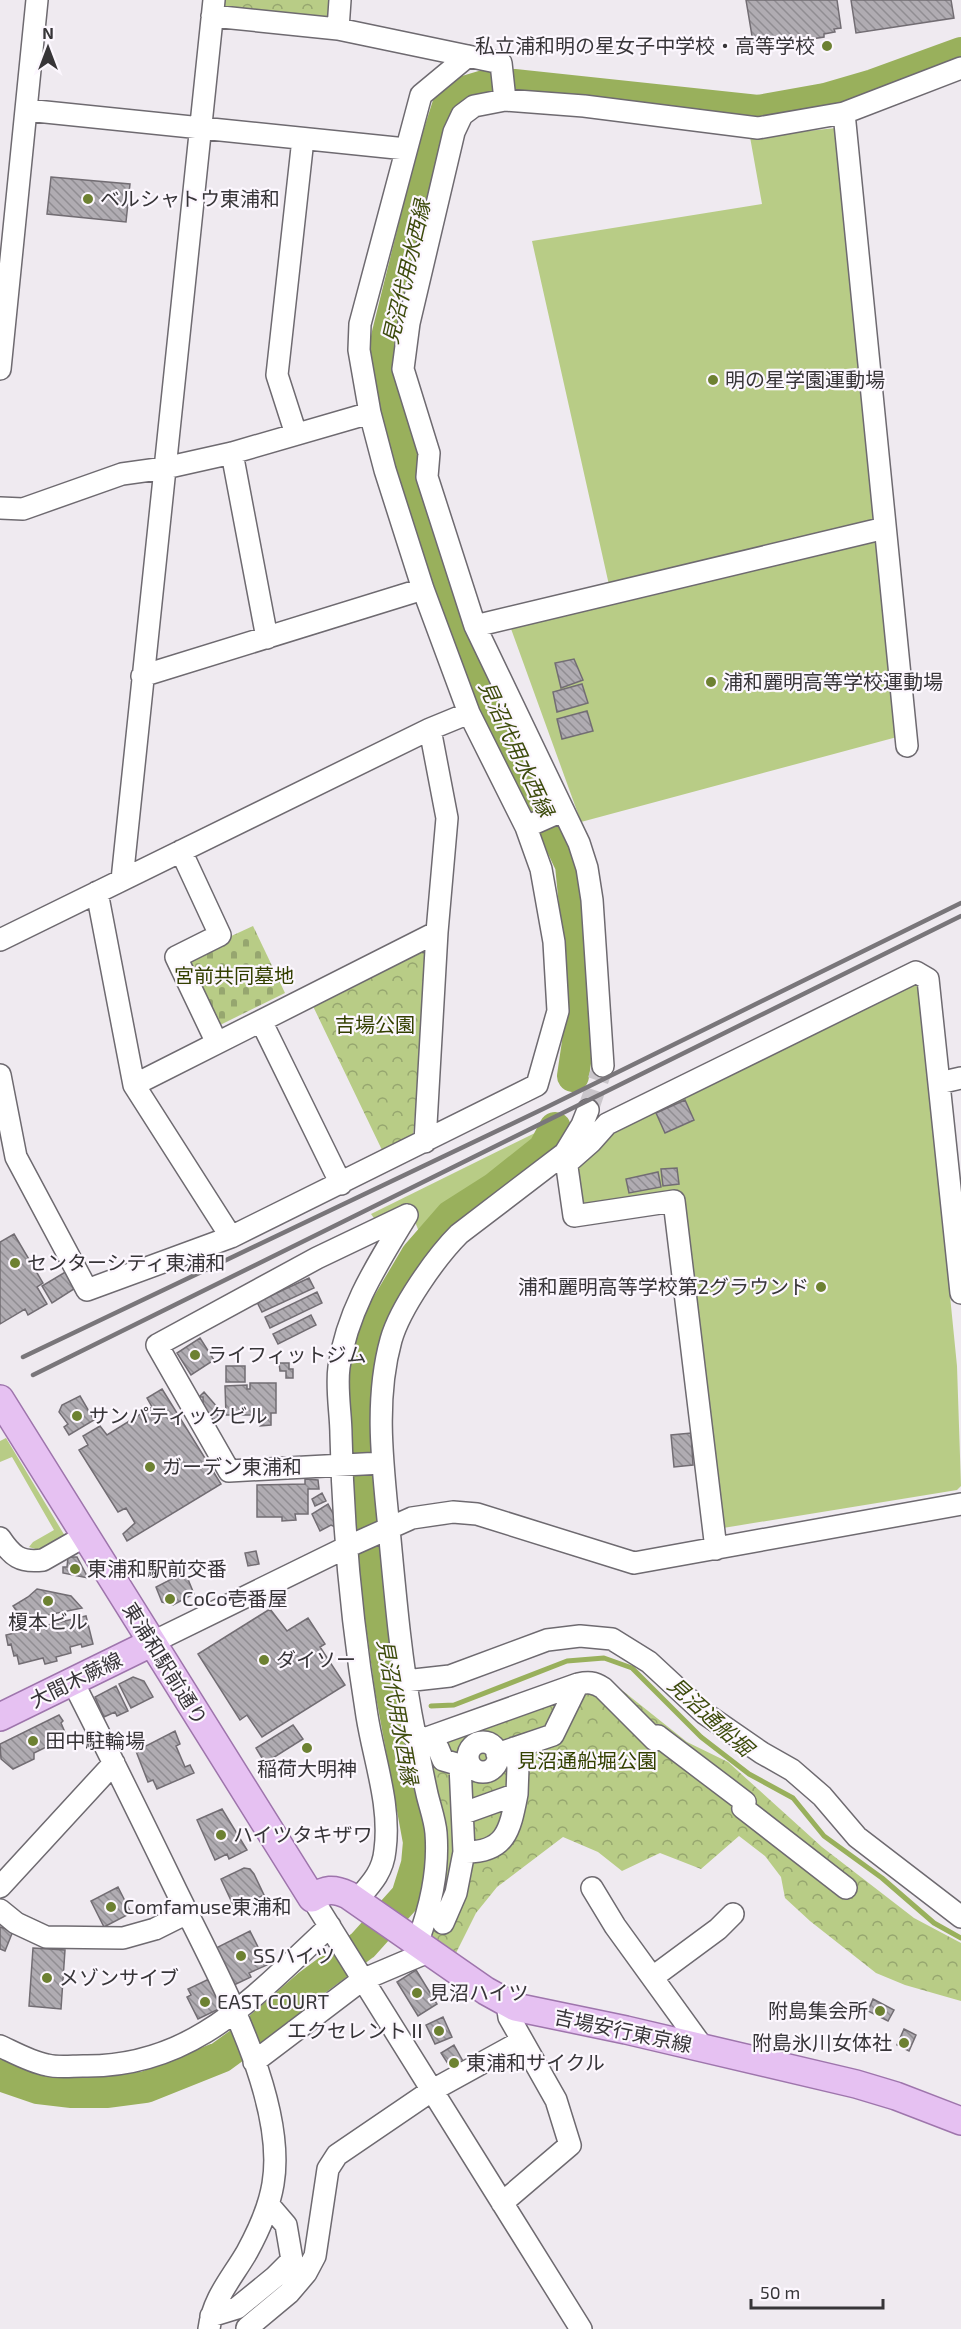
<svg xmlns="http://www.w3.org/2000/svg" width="961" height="2329" viewBox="0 0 961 2329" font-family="'Exo 2','Noto Sans JP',sans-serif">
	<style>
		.green { fill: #b8cc86 }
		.cemetery { fill: url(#cemetery-stones) }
		.park { fill: url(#park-crowns) }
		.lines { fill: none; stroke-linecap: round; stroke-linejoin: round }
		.stream { stroke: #99b05c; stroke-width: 5 }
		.river { stroke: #99b05c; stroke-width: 32 }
		.building { fill: url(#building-back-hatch); stroke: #726d73; stroke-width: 1.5 }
		.minor-tunnel { stroke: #cac6cb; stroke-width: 21; stroke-dasharray: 21 10; stroke-linecap: butt }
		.minor-casing { stroke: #6e6a70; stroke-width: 24 }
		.major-casing { stroke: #9e75ac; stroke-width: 30 }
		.minor { stroke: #fff; stroke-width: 21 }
		.major { stroke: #e6c1f2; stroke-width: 27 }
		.rail { stroke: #79767a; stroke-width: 4.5 }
		.poi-dot { fill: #6d8132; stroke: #fcf7fe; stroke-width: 2 }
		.labels { text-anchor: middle; stroke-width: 4.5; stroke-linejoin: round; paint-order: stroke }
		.poi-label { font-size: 20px; fill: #373538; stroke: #fcf7fe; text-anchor: start }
		.park-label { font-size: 20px; fill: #334000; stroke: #fcf7fe }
		.street-label { font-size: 20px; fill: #373538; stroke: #fcf7fe }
		.water-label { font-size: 21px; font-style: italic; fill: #3d4b0c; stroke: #fcf7fe }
	</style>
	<defs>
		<pattern id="cemetery-stones" width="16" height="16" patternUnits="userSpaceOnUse" patternTransform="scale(1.5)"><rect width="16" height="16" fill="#b8cc86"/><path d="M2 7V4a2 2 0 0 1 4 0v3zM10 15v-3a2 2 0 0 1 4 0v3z" fill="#96a66f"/></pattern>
		<pattern id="park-crowns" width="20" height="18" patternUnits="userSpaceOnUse" patternTransform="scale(1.5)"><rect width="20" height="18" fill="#b8cc86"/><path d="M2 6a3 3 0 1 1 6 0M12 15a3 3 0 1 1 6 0" fill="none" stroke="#96a66f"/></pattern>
		<pattern id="building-back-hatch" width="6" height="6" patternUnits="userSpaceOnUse" patternTransform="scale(1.5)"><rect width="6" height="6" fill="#b0acb2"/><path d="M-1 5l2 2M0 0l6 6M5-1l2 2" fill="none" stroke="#908d92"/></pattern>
	</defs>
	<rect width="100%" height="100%" fill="#efeaf0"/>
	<path class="green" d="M836 128 877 519 609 585 532 241 762 204 750 137Z
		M879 538 897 737 581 822 510 626Z
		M913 983 919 985 957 1366 961 1486 957 1490 723 1528 680 1191 585 1207 577 1205 576 1165 618 1126Z
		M535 1133C530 1154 485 1175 467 1188 450 1200 433 1216 419 1232L409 1206 376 1221 371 1214Z
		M6 1438 68 1541 48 1553 29 1547 33 1542 54 1530 12 1457 0 1462V1441Z"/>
	<path class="cemetery" d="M253 926 285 993 220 1025 214 1022 186 964 188 956Z"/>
	<path class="park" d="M220 0H332L331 15 325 23 224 11Z
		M421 947 429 955 413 1137 382 1150 311 1002Z
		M582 1678 618 1687 687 1742 728 1762 822 1847 914 1918 961 1943V2001L905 1985 876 1973 810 1921 785 1898 781 1877 765 1856 739 1836 701 1869 660 1853 622 1871 598 1852 563 1837 497 1887 476 1913 455 1955 427 1934 437 1897 419 1736Z"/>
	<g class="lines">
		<path class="stream" d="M431 1706 454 1705 567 1661 604 1658 632 1668 701 1737 749 1774 793 1798 824 1836 882 1878 934 1923 961 1938"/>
		<path class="river" d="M573 1076 582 1015 579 947 571 865 450 609 389 408 385 373 387 337 432 156 448 106 464 92 484 86 514 85 758 111 825 99 873 85 961 53
			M0 2075 38 2088 72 2092H108L146 2087 221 2057 254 2033 309 1985 363 1945 407 1896 417 1864 419 1842 391 1690 375 1575 359 1400 361 1377 369 1336 417 1255 451 1216 495 1188 544 1149 555 1128"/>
	</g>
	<path class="building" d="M746 0H837L841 28 834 29 835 32 824 34V37L773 45 772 39 753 42Z
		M851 0H951L954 18 856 33Z
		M51 177 130 184 126 222 47 214Z
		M574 659 583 680 561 688 555 663Z
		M582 684 588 703 557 712 553 692Z
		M587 711 593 731 562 739 557 719Z
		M685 1100 694 1120 665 1133 656 1113Z
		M677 1168 679 1184 663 1186 661 1169Z
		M658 1172 661 1187 629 1193 626 1179Z
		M14 1234 43 1283 37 1287 47 1304 28 1315 25 1309 0 1324V1242Z
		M67 1271 77 1287 52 1303 42 1286Z
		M309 1278 314 1288 262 1312 257 1302Z
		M317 1292 322 1303 270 1328 265 1317Z
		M311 1315 316 1325 278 1344 273 1334Z
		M200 1338 214 1360 191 1375 177 1353Z
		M279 1363H289V1369H293V1378H286V1371H280Z
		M226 1366H245V1382H226Z
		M250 1383H276V1413H271V1425L260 1426V1415H226L225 1386 247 1385V1389H250Z
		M162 1389 221 1484 127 1541 123 1534 135 1523 126 1508 118 1512 79 1450 88 1445 83 1436 100 1426 107 1435 152 1407 147 1398Z
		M204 1392 218 1408 215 1411 219 1417 213 1420 200 1402 203 1403V1397H199Z
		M80 1396 94 1420 69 1435 64 1427 68 1424 59 1412 62 1405Z
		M691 1433 693 1465 674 1467 671 1435Z
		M305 1479 318 1480 319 1489H308V1514H295L296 1520 282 1521V1517H257V1485L305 1484Z
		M322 1493 326 1501 315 1506 312 1499Z
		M328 1504 339 1525 335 1527 331 1525 320 1531 312 1514Z
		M256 1551 259 1564 248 1566 245 1553Z
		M68 1557H77L88 1578 63 1573V1567H67Z
		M185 1572 194 1594 173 1605 162 1602 156 1587Z
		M37 1589 71 1596 82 1608 23 1620 13 1606 28 1597Z
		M270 1609 287 1631 308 1618 325 1644 320 1647 345 1685 262 1737 247 1715 240 1720 198 1654Z
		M86 1616 93 1644 82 1647 81 1644 70 1647 71 1653 56 1657 57 1661 45 1664 43 1658 19 1664 17 1655 14 1656 11 1644 8 1645 6 1635Z
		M133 1677 144 1681 153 1697 131 1708 119 1684Z
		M116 1686 128 1711 117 1716 115 1712 104 1717 95 1697Z
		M59 1715 63 1721 61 1723 67 1737 34 1753V1759L13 1769 1 1759 0 1744Z
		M293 1725 303 1739 265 1763 256 1748Z
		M175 1731 180 1744 176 1746 185 1767 190 1765 194 1773 157 1789 153 1780 148 1782 136 1751Z
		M222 1809 247 1850 229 1859 227 1854 215 1860 197 1820Z
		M244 1868 250 1869 254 1874 264 1895 235 1909 221 1879Z
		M118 1887 131 1913 104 1927 91 1901Z
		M0 1927 13 1931 5 1951 0 1949Z
		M250 1931 267 1965 249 1973 251 1977 234 1985 216 1948Z
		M33 1948 65 1950 61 2009 29 2006Z
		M416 1970 437 2004 418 2016 397 1982Z
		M209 1979 223 2007 198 2019 187 1997 191 1995 188 1989Z
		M873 1999 894 2010 888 2021 868 2011Z
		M443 2017 452 2037 435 2044 426 2025Z
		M904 2029 916 2035 909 2051 897 2045Z
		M454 2045 464 2063 452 2070 441 2053Z"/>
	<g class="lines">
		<path class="minor-tunnel" d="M588 1110 603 1066"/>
		<g class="minor-casing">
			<path id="minor" d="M212 16 338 29 501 63 505 100
				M338 29 340 0
				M26 110 406 149
				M844 113 907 746
				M0 369 37 0
				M296 434 277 375 303 139
				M232 453 267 638
				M0 508 23 509 122 474 165 468 232 453 370 413
				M475 626 885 528
				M142 676 423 589
				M526 827 562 811
				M181 851 220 935 176 957 217 1043
				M122 880 214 0
				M97 892 134 1085 231 1237
				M0 940 430 729 469 713
				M261 1021 341 1184
				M603 1066 592 900 587 868 579 843 475 626 427 477 429 453 403 369 409 323 454 132 462 115 474 106 505 100 584 106 758 128 844 113 961 68
				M0 1075 16 1157 87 1290 231 1237 537 1085 558 1011 554 942 541 869 526 827 469 713 423 589 385 470 370 413 359 350 360 324 421 95 468 56
				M939 1083 961 1078
				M134 1085 437 932
				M425 1142 437 932 447 818 430 729
				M565 1153 582 1125 588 1110
				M566 1164 591 1142 607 1124 916 972 928 979 961 1293
				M382 1463 229 1471 157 1345 317 1258 407 1215
				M0 1538C12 1556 20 1563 43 1560L85 1536
				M151 1643 347 1547 412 1518 453 1512 477 1514 634 1563 961 1504
				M405 1681 450 1676 547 1640 580 1636 612 1639 649 1662 704 1713 762 1753 792 1770 822 1796 857 1837 961 1917
				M73 1682C107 1749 141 1818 174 1886 212 1965 288 2096 273 2184 269 2208 258 2232 247 2252 232 2278 213 2298 209 2329
				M578 1684C588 1682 594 1682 603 1688L655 1740 658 1736 745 1802 743 1808 846 1888
				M419 1736 438 1748 443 1760 460 1765 464 1852 456 1893 443 1923
				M424 1739 578 1684 553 1735 497 1754
				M468 1757a15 15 0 1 1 30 0a15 15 0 1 1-30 0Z
				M514 1748 518 1767 517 1794
				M464 1813 517 1794C510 1830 506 1853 464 1852
				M0 1887 114 1763
				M592 1888 615 1926 704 2049
				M312 1898 581 2329
				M357 1900C371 1884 383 1872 385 1850 391 1805 374 1760 367 1716 352 1624 343 1529 341 1435 341 1414 336 1389 339 1367 347 1310 378 1263 407 1215
				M0 1910 16 1923 46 1937 123 1938 155 1929 187 1913
				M417 1944C430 1908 439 1872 436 1833 435 1820 430 1807 427 1794 421 1767 416 1740 411 1714 400 1652 395 1591 389 1529 383 1467 374 1401 391 1340 400 1308 436 1257 459 1234L565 1153 574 1216 674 1201 716 1549
				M653 1977 718 1929 733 1914
				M0 2046C15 2053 31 2062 47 2065 58 2068 72 2066 83 2066 194 2068 255 1995 330 1926
				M254 2062 362 1980 428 1952
				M502 2203 570 2145 556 2100 509 2017 507 2003
				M211 2316 237 2308 275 2277 292 2260 286 2225 268 2204
				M247 2328 289 2293 306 2273 315 2256 328 2169 337 2155 431 2091 522 2041"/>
		</g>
		<g class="major-casing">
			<path id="major" d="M0 1399 312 1898C326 1889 333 1888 348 1895L486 1991 515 2007 626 2030 856 2084 896 2096 961 2121
				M0 1717 151 1643"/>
		</g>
		<use href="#minor" class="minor"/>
		<use href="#major" class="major"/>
		<path class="rail" d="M23 1357 545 1108 961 903
			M33 1375 961 916"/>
	</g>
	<g class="poi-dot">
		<circle cx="827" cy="46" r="6"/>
		<circle cx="88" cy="199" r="6"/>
		<circle cx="713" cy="380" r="6"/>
		<circle cx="711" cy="682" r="6"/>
		<circle cx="15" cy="1263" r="6"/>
		<circle cx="821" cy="1287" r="6"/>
		<circle cx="195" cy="1355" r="6"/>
		<circle cx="77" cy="1416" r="6"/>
		<circle cx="150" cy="1467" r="6"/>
		<circle cx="75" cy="1569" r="6"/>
		<circle cx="170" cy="1599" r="6"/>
		<circle cx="48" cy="1601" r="6"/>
		<circle cx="264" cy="1660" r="6"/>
		<circle cx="33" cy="1741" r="6"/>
		<circle cx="307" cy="1748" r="6"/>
		<circle cx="221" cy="1835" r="6"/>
		<circle cx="111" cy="1907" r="6"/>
		<circle cx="241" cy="1956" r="6"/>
		<circle cx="47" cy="1978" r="6"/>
		<circle cx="417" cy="1993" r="6"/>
		<circle cx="205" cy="2002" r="6"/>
		<circle cx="880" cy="2011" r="6"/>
		<circle cx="439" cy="2031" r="6"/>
		<circle cx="904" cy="2043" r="6"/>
		<circle cx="454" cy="2063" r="6"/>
	</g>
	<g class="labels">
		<g class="poi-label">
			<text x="815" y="53" text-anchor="end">私立浦和明の星女子中学校・高等学校</text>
			<text x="100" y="206">ベルシャトウ東浦和</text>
			<text x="725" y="387">明の星学園運動場</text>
			<text x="723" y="689">浦和麗明高等学校運動場</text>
			<text x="27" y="1270">センターシティ東浦和</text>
			<text x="809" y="1294" text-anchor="end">浦和麗明高等学校第2グラウンド</text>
			<text x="207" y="1362">ライフィットジム</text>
			<text x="89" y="1423">サンパティックビル</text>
			<text x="162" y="1474">ガーデン東浦和</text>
			<text x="87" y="1576">東浦和駅前交番</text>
			<text x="182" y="1606">CoCo壱番屋</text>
			<text x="48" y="1629" text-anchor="middle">榎本ビル</text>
			<text x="276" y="1667">ダイソー</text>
			<text x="45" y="1748">田中駐輪場</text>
			<text x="307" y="1776" text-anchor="middle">稲荷大明神</text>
			<text x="233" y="1842">ハイツタキザワ</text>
			<text x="123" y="1914">Comfamuse東浦和</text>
			<text x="253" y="1963">SSハイツ</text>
			<text x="59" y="1985">メゾンサイブ</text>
			<text x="429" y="2000">見沼ハイツ</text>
			<text x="217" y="2009">EAST COURT</text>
			<text x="868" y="2018" text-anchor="end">附島集会所</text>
			<text x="427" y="2038" text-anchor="end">エクセレントⅡ</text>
			<text x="892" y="2050" text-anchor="end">附島氷川女体社</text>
			<text x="466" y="2070">東浦和サイクル</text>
		</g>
		<g class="park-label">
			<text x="234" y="983">宮前共同墓地</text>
			<text x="375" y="1032">吉場公園</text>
			<text x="587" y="1768">見沼通船堀公園</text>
		</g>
		<g class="street-label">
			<text transform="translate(165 1664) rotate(58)" y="7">東浦和駅前通り</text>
			<text transform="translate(76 1680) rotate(-26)" y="7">大間木蕨線</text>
			<text transform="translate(623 2031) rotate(12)" y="7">吉場安行東京線</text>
		</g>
		<g class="water-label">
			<text transform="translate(407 272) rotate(-77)" y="7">見沼代用水西縁</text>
			<text transform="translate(516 749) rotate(65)" y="7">見沼代用水西縁</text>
			<text transform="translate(397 1712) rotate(80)" y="7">見沼代用水西縁</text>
			<text transform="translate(710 1717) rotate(42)" y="7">見沼通船堀</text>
		</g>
	</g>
	<g transform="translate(48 48)" stroke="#fcf7fe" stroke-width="4.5" paint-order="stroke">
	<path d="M0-4.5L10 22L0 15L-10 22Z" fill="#373538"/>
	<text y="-9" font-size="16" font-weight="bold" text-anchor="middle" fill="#373538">N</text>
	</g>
	<path d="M751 2299v9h132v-9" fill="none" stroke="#373538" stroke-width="3"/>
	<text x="760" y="2299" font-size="18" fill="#373538" stroke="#fcf7fe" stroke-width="4.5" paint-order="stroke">50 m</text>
</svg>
